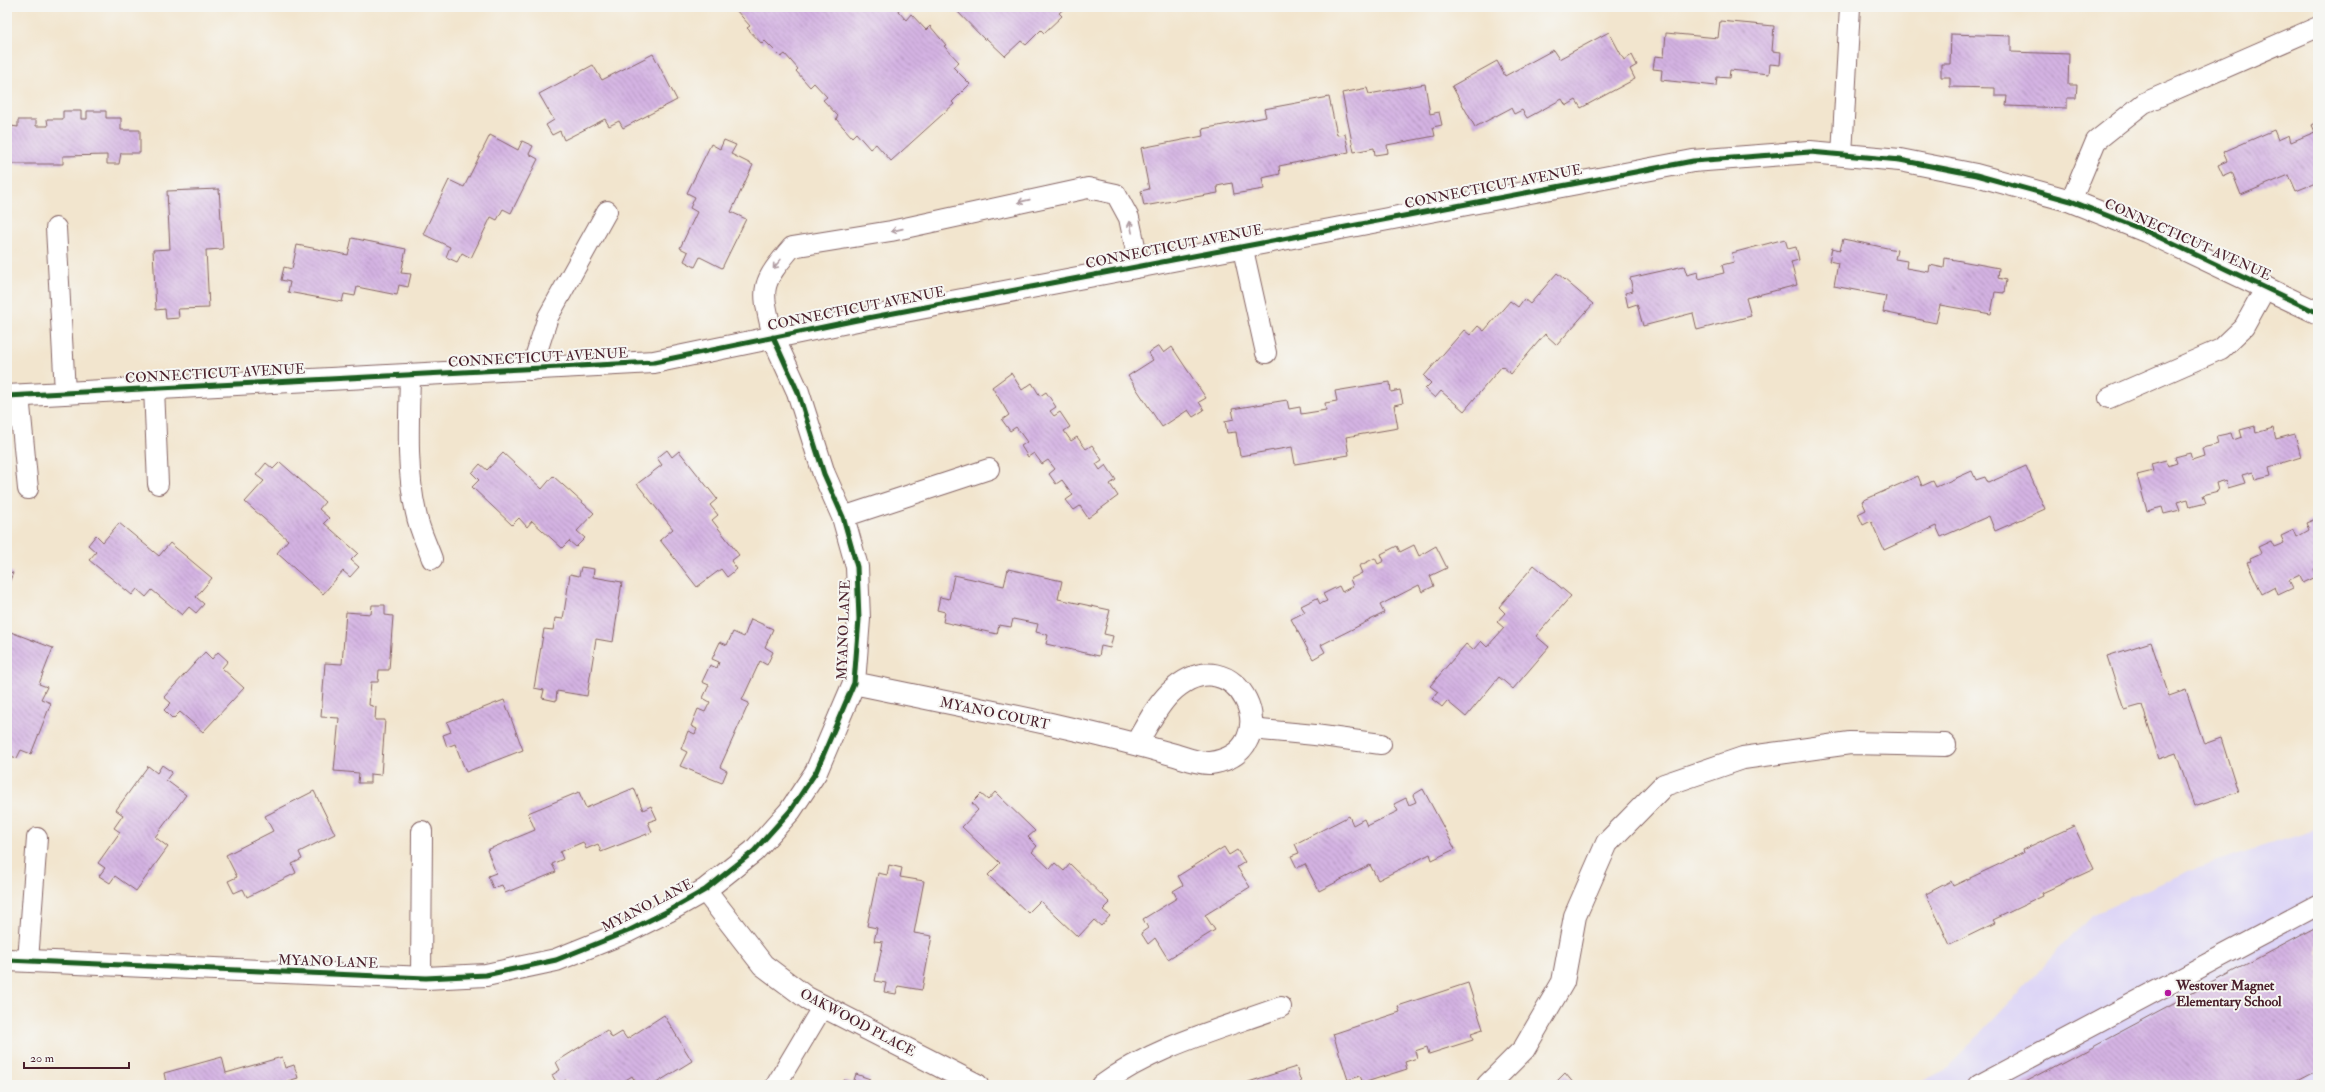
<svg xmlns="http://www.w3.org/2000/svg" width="2325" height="1092" viewBox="0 0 2325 1092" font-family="'IM FELL Double Pica',serif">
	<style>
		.built { fill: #ddd5f6 }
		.building { fill: url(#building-back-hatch) }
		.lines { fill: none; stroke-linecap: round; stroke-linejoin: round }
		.lane-casing { stroke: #856464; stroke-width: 22 }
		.street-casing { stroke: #856464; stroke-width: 24 }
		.lane { stroke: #fff; stroke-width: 20 }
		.street { stroke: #fff; stroke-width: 22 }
		.cycleway-casing { stroke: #f6f6f2; stroke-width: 8 }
		.cycleway { stroke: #1b5e20; stroke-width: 5 }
		.oneway { stroke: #ae9aa0 }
		.poi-dot { fill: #b5179e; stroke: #f6f6f2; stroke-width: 1.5 }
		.labels { text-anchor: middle; stroke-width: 4; stroke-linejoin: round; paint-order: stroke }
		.street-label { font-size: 14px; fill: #4a1f2b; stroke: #f6f6f2 }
		.poi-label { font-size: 14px; font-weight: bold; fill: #4a1f2b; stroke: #f6f6f2; text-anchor: start }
	</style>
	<defs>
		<pattern id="building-back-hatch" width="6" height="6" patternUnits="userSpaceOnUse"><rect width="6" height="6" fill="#d4b3e3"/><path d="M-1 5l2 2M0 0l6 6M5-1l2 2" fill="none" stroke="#ae91b8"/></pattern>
	</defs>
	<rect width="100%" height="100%" fill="#f6f6f2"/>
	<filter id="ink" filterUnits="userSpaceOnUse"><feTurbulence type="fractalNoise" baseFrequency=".025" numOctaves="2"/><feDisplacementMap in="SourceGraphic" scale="8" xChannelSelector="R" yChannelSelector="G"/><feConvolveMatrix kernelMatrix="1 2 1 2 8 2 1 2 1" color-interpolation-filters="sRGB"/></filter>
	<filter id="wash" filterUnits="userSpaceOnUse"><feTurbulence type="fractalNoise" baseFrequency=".012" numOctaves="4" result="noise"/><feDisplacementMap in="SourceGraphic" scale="16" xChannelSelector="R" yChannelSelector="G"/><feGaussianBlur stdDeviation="0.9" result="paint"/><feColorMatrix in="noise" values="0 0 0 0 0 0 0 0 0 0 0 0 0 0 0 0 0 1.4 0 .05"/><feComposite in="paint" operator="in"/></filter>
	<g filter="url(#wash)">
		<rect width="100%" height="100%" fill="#f2e5ce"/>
		<path class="built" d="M2318 829V1085H1916L1945 1071 2093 914 2195 868Z"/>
		<g id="blocks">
			<path class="building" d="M737 7H900L898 11 906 20 911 14 926 30 930 26 946 45 944 46 959 62 953 67 970 84 952 102 954 104 891 161 876 144 870 149 856 133 852 137 836 119 838 116 823 100 827 97 814 83 810 87 796 71 798 69 785 54 781 57 765 41 762 44 747 28 750 26 735 9Z
				M953 7H1066L1059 13 1062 16 1044 33 1041 30 1026 45 1021 41 1005 56 986 38 985 40Z
				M1720 21 1774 26 1772 51 1781 52 1780 65 1770 64 1769 74 1730 70 1729 78 1717 77 1716 86 1661 80 1662 70 1653 69 1655 56 1664 57 1666 33 1718 38Z
				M1609 32 1624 60 1632 55 1637 65 1630 69 1635 79 1581 108 1576 100 1566 106 1562 99 1527 118 1522 110 1514 114 1511 108 1475 127 1452 86 1497 61 1505 76 1553 50 1559 59Z
				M1951 34 2011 36V52L2069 54 2068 85H2077L2076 98H2067V108L2006 106 2007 96H1995V88L1950 87V77H1941V64H1950Z
				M653 54 677 100 623 128 619 121 609 126 605 119 564 140 560 131 552 135 546 125 554 120 539 94 593 65 602 80Z
				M1425 84 1430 114 1439 112 1442 125 1433 127 1435 136 1387 145 1388 153 1375 155 1374 148 1354 152 1342 93 1367 88 1369 94Z
				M1329 97 1337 135 1345 134 1349 152 1279 166 1280 174 1262 178 1264 189 1234 194 1232 183 1217 186 1218 193 1144 206 1141 191 1149 189 1141 148 1203 136 1202 129 1266 117 1264 109Z
				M63 111H81V119H87V111H106V118H121V130H140V153H121L119 164H107V155L63 156V164H7V119H11V126L18 127V120H36V126H48L47 119H63Z
				M2318 122V182L2296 191 2289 175 2241 195 2232 172 2223 176 2218 165 2227 161 2223 152 2274 130 2278 140 2289 135 2291 142 2315 132 2312 125Z
				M490 135 518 150 522 141 533 146 529 154 538 159 511 213 503 209 497 220 491 217 471 258 462 253 457 262 446 257 450 247 423 234 449 180 464 187Z
				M724 140 736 145 731 154 753 165 731 212 746 219 722 268 700 257 695 267 684 261 688 252 680 248 697 212 690 208 695 197 687 193 711 144 720 149Z
				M219 189 223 249 206 250 209 308 178 309 179 318 166 319 165 309 156 310 153 250 170 249 167 191Z
				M352 238 406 249 401 273 411 274 408 287 399 285 397 295 357 287 355 296 344 294 342 302 288 292 290 282 281 280 284 267 292 269 297 245 348 255Z
				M1785 239 1788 249 1796 247 1799 260 1791 262 1797 285 1746 298 1751 316 1697 330 1693 313 1643 326 1637 304 1628 307 1625 293 1633 291 1630 278 1684 266 1687 275 1698 272 1699 279 1724 273 1722 265 1734 262 1732 253Z
				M1843 239 1897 250 1895 259 1907 261 1906 268 1929 272 1930 265 1944 268 1945 258 1999 268 1998 278 2006 280 2004 293 1995 292 1991 314 1940 305 1936 323 1883 312 1886 296 1834 286 1838 263 1829 261 1832 248 1840 250Z
				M1557 273 1593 304 1557 345 1545 334 1511 374 1502 366 1464 411 1441 391 1435 398 1425 389 1431 383 1424 376 1464 330 1470 335 1478 326 1484 331 1510 301 1518 307 1524 299 1530 304Z
				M1159 346 1164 353 1172 347 1206 398 1199 402 1204 410 1193 417 1188 410 1162 427 1128 376 1153 360 1148 353Z
				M1011 373 1022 390 1032 383 1040 396 1046 392 1056 407 1050 411 1054 416 1060 412 1070 427 1064 431 1071 441 1077 437 1086 449 1092 445 1102 460 1096 464 1100 470 1106 465 1116 480 1110 484 1118 496 1088 518 1080 506 1074 510 1066 500 1073 495 1062 480 1056 484 1049 474 1055 469 1048 460 1042 464 1034 453 1028 457 1021 446 1027 442 1016 427 1010 431 1002 420 1009 415 992 387Z
				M1390 382 1391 392 1400 390 1403 403 1394 405 1398 428 1346 437 1349 455 1295 464 1292 447 1240 456 1236 432 1227 433 1225 421 1234 419 1232 409 1287 400 1289 409 1300 407 1301 414 1326 410 1325 403 1337 401 1335 391Z
				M2255 426 2256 433 2273 428 2276 439 2295 434 2301 457 2269 467 2271 476 2255 480 2253 472 2242 475 2245 483 2228 488 2227 480 2216 483 2218 491 2203 495 2206 503 2190 507 2188 499 2177 502 2180 510 2164 514 2162 507 2147 511 2137 475 2153 471 2151 464 2166 460 2168 466 2177 463 2175 457 2190 453 2192 460 2204 456 2202 448 2219 444 2217 436 2231 433 2233 440 2242 437 2240 430Z
				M667 450 672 457 679 451 717 499 710 505 718 515 712 520 739 555 731 561 737 569 727 577 721 569 697 587 660 540 673 529 637 484 662 465 657 458Z
				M503 453 542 489 553 476 594 513 577 531 585 538 576 547 569 541 562 548 532 521 527 527 519 518 512 525 472 487 479 480 472 473 480 464 487 470Z
				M280 462 325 502 319 509 329 518 324 523 358 553 351 560 359 567 350 577 343 571 323 594 277 553 288 540 245 502 264 481 256 475 266 463 273 469Z
				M2026 466 2045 509 1995 531 1989 516 1941 537 1936 526 1884 550 1871 521 1863 525 1858 514 1866 510 1862 501 1918 476 1922 486 1933 481 1936 487 1972 471 1976 480 1985 477 1988 483Z
				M2318 518V567L2314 569 2318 576 2303 583 2300 575 2289 580 2293 588 2278 595 2275 587 2262 594 2247 562 2251 561 2250 558 2261 553 2258 547 2271 541 2274 547 2284 543 2281 536 2294 530 2297 537 2309 530 2306 523Z
				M119 523 159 556 170 543 212 578 196 597 204 604 196 613 189 607 182 615 152 590 146 597 137 589 132 595 89 560 96 552 88 545 96 535 103 542Z
				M1414 545 1419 556 1436 546 1447 568 1430 576 1434 586 1422 592 1419 585 1380 605 1384 613 1321 645 1325 652 1313 659 1291 619 1305 612 1301 606 1317 598 1320 604 1327 601 1323 594 1339 586 1342 592 1353 586 1350 579 1362 573 1359 566 1375 558 1378 564 1384 561 1381 554 1397 546 1400 552Z
				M1534 565 1571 596 1536 636 1549 647 1513 689 1499 677 1466 717 1447 701 1442 707 1432 699 1438 692 1430 686 1466 644 1473 650 1481 641 1487 647 1504 628 1497 622 1505 613 1499 607Z
				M581 567 594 569 593 577 622 582 613 642 596 639 587 696 557 691 556 701 542 698 544 690 534 688 544 629 553 630 555 618 563 619 570 574 579 576Z
				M1008 569 1062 581 1058 599 1110 610 1104 634 1113 636 1110 648 1101 646 1099 656 1046 644 1048 635 1036 632 1038 624 1013 619 1011 627 999 625 997 634 943 622 945 612 937 610 940 597 949 599 954 575 1004 586Z
				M7 571 13 573 8 585 7 584Z
				M372 605H385V615L393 616 389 670H379L378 682H371L369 705 376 707 375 720H385L381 775 370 774V783H358L359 773 334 771 339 718 321 717 325 663 342 664 346 612 371 614Z
				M751 619 773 629 765 647 773 652 767 665 760 661 742 700 749 703 720 767 727 771 722 783 680 766 687 752 681 749 688 731 695 734 697 729 691 726 698 709 705 712 710 702 703 698 709 685 702 682 710 665 717 668 719 662 712 659 720 642 727 645 733 632 744 637Z
				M8 631 53 648 39 684 47 687 41 699 51 703 31 754 21 750 17 758 7 755Z
				M2151 642 2169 696 2186 690 2204 744 2221 738 2238 792 2194 806 2176 753 2159 759 2142 705 2124 710 2107 656Z
				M205 652 212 659 218 652 228 661 222 668 244 688 203 732 180 712 173 719 164 710 171 703 164 697Z
				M504 700 523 750 466 772 455 744 447 747 443 735 451 732 447 722Z
				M162 765 172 772 166 780 186 795 155 837 168 847 136 891 115 876 110 883 99 876 105 868 98 863 120 832 114 828 123 815 116 810 148 766 157 773Z
				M634 788 643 810 651 806 657 819 648 822 652 832 601 852 598 844 586 849 583 842 560 852 563 859 552 864 556 872 505 893 502 885 493 888 488 876 496 873 487 850 535 830 528 813 579 792 586 808Z
				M1423 789 1455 849 1432 860 1430 854 1378 880 1370 865 1319 891 1305 864 1297 868 1291 856 1299 853 1295 844 1349 816 1353 825 1364 819 1367 826 1398 811 1394 804 1406 798 1409 805 1416 802 1413 795Z
				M314 791 335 834 299 852 302 859 292 864 296 873 247 897 243 889 234 893 228 881 237 877 226 855 273 831 265 816Z
				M995 792 1035 831 1028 837 1037 846 1032 852 1050 869 1055 863 1064 871 1070 864 1110 903 1103 910 1110 916 1101 926 1094 920 1078 937 1040 901 1028 913 988 875 1000 863 962 827 978 810 972 803 981 794 988 800Z
				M2074 826 2094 869 2042 893 2043 896 1993 920 1995 923 1950 945 1926 894 1951 881 1953 886 2023 853 2022 850Z
				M1224 847 1229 855 1237 850 1245 862 1237 867 1250 887 1205 915 1215 930 1168 959 1155 938 1148 944 1141 933 1148 928 1143 919 1177 898 1173 891 1183 885 1178 876Z
				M889 865 902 868 900 877 924 881 914 933 932 936 922 990 898 986 896 994 884 992 886 983 875 981 883 942 874 941 877 928 867 926 878 873 887 875Z
				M2318 926V1070L2289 1085H2020Z
				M1468 983 1483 1029 1471 1033 1473 1040 1429 1054 1427 1047 1415 1051 1417 1058 1405 1062 1407 1069 1363 1083 1360 1076 1348 1080 1333 1034 1400 1012 1398 1006Z
				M664 1015 692 1061 653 1085H637L632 1076 618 1085H569L566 1080 558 1085 552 1075 560 1070 556 1062 607 1030 612 1038 622 1032 627 1039Z
				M222 1057 226 1073 282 1057 285 1068 294 1065 298 1078 288 1081 289 1085H162L166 1083 164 1073Z
				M1296 1067 1302 1085H1239Z
				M1565 1073 1575 1085H1553Z
				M856 1074 870 1079 867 1085H843L844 1080 853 1083Z"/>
		</g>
	</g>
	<g filter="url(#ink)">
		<use href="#blocks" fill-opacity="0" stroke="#856464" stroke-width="1"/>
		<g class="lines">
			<g class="lane-casing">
				<path id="lane" d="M1842 155 1850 7
					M2071 201 2096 141 2144 103 2318 27
					M56 228 65 392
					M1242 245 1266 353
					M773 337C762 288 758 287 792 247L891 231 1088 188 1116 194 1129 218 1139 265
					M531 370 548 317 607 211
					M410 376C409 421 406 469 416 513 419 529 427 545 432 559
					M154 388 158 484
					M19 395 28 489
					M2109 398 2221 349 2244 327 2266 287
					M843 517 989 469
					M1251 729 1315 735 1381 744
					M28 961 37 838
					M421 978 422 831
					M776 1085 823 1006
					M1102 1085C1154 1046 1221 1029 1281 1007
					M1979 1085 2318 905"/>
			</g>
			<g class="street-casing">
				<path id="street" d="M7 396 654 362 857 320 1693 161 1810 152 1900 160 1976 175 2071 201 2146 231 2318 313
					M854 683C961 706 1070 725 1175 755 1185 758 1200 764 1210 763 1292 752 1237 629 1170 693 1156 707 1146 727 1136 744
					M705 890 763 965 807 998 977 1085
					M7 960 426 978 486 975 556 960 628 931 668 911 705 890 754 851 790 811 816 772 854 683 859 619 857 567 843 517 824 474 798 392 773 337
					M1488 1085 1524 1049 1563 982 1575 916 1607 843 1664 785 1743 758 1850 743 1945 745"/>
			</g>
			<use href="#lane" class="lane"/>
			<use href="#street" class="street"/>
			<g class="cycleway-casing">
				<path id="cycleway" d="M7 396 654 362 857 320 1693 161 1810 152 1900 160 1976 175 2071 201 2146 231 2318 313
					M7 960 426 978 486 975 556 960 628 931 668 911 705 890 754 851 790 811 816 772 854 683 859 619 857 567 843 517 824 474 798 392 773 337"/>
			</g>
			<use href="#cycleway" class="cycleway"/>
		</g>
		<defs><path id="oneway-shaft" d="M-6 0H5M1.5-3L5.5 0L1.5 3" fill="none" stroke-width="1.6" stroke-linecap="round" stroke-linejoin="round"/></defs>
		<g class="oneway">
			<use href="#oneway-shaft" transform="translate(1024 201) rotate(167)"/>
			<use href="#oneway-shaft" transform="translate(1131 227) rotate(-101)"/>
			<use href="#oneway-shaft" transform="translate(897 230) rotate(167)"/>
			<use href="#oneway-shaft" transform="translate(777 264) rotate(130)"/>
		</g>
	</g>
	<circle class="poi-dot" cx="2168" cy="993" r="4"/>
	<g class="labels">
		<g class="street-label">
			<text transform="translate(1493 186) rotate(-11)" y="5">CONNECTICUT AVENUE</text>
			<text transform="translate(2188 239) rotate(24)" y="5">CONNECTICUT AVENUE</text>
			<text transform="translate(1174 246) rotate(-11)" y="5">CONNECTICUT AVENUE</text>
			<text transform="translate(856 308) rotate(-11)" y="5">CONNECTICUT AVENUE</text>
			<text transform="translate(538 357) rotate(-3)" y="5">CONNECTICUT AVENUE</text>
			<text transform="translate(215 373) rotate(-3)" y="5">CONNECTICUT AVENUE</text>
			<text transform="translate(843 630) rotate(-88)" y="5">MYANO LANE</text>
			<text transform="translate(995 713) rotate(12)" y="5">MYANO COURT</text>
			<text transform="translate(647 905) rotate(-27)" y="5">MYANO LANE</text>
			<text transform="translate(328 961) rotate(2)" y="5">MYANO LANE</text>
			<text transform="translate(858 1022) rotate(28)" y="5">OAKWOOD PLACE</text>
		</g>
		<g class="poi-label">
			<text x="2176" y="990">Westover Magnet<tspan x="2176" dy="16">Elementary School</tspan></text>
		</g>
	</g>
	<rect width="2325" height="1092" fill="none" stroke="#f6f6f2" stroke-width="24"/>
	<path d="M24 1062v6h105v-6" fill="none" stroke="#4a1f2b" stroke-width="2"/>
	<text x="30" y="1062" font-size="12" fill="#4a1f2b" stroke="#f6f6f2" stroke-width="3" paint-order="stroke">20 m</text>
</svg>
